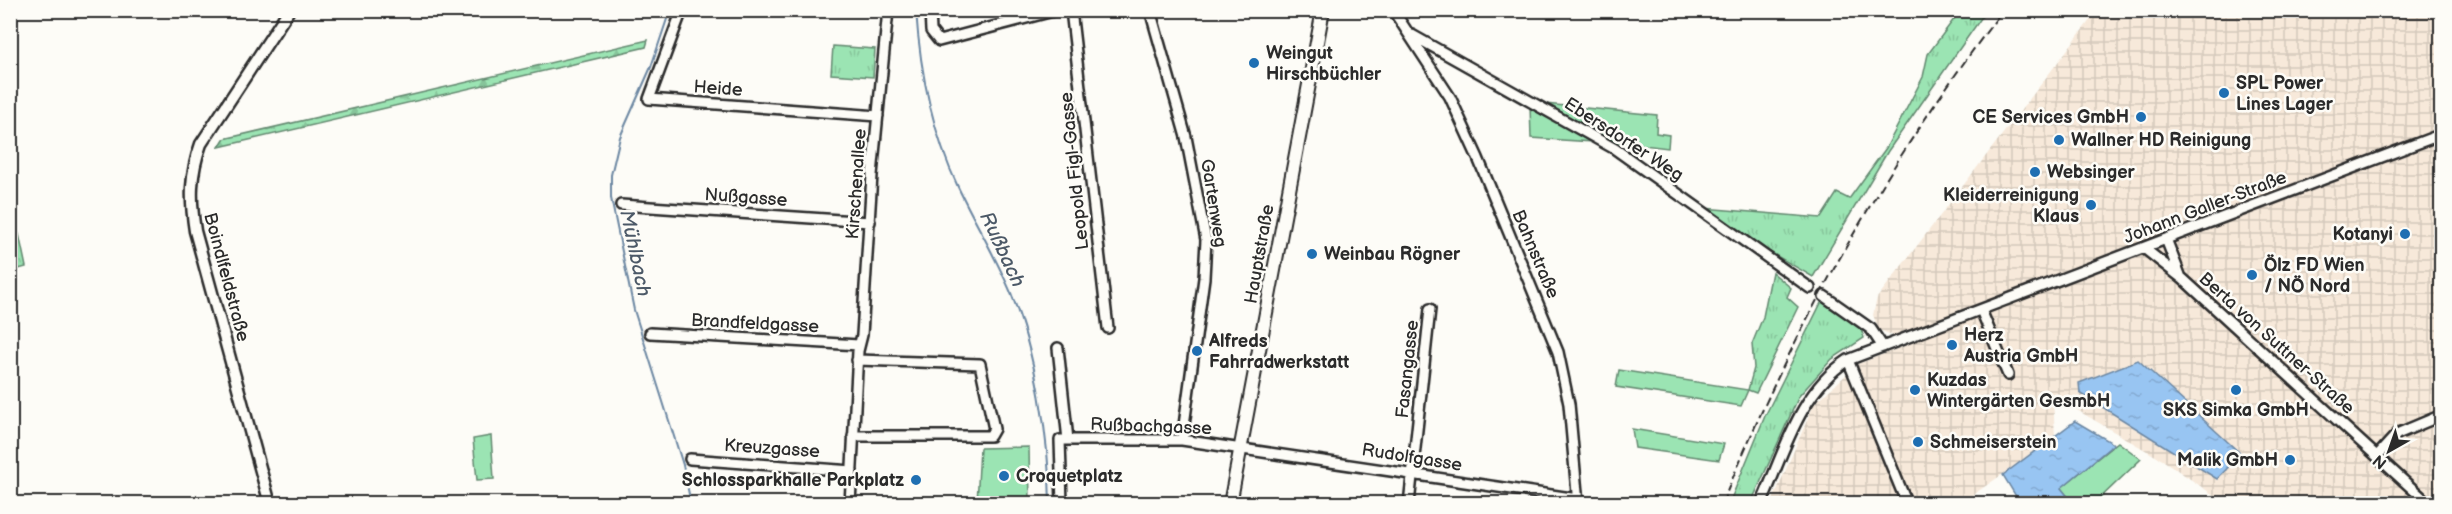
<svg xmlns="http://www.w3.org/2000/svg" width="2452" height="514" viewBox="0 0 2452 514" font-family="'Balsamiq Sans',sans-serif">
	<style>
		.industrial { fill: url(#industrial-grid) }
		.grass { fill: url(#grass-tufts); stroke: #63886f; stroke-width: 1.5 }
		.forest { fill: url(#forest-firs); stroke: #63886f; stroke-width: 1.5 }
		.garden { fill: #9be4b3; stroke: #63886f; stroke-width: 1.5 }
		.water { fill: url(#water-ripples); stroke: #6c87a2; stroke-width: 1.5 }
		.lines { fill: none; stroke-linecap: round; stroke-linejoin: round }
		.stream { stroke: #6c87a2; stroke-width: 2 }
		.minor-casing { stroke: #2b2b2b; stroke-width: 14 }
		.tertiary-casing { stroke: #2b2b2b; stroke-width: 15 }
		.secondary-casing { stroke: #2b2b2b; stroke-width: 16 }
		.minor { stroke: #fdfcf7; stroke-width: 9 }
		.tertiary { stroke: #fdfcf7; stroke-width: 10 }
		.secondary { stroke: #fdfcf7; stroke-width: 12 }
		.rail { stroke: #2b2b2b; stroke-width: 2; stroke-dasharray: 9 4.5; stroke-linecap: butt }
		.poi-dot { fill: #1f6fb2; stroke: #fdfcf7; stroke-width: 2 }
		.labels { text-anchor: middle; stroke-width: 5; stroke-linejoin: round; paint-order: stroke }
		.poi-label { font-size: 18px; font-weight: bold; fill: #2b2b2b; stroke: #fdfcf7; text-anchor: start }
		.street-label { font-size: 18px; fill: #2b2b2b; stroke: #fdfcf7 }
		.water-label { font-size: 20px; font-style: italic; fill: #4c5967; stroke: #fdfcf7 }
	</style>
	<defs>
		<pattern id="industrial-grid" width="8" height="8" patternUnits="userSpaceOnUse" patternTransform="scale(1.5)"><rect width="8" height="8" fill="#f7e9da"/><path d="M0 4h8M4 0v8" fill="none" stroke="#d4c8bb"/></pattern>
		<pattern id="grass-tufts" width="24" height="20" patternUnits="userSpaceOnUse" patternTransform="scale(1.5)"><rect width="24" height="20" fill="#9be4b3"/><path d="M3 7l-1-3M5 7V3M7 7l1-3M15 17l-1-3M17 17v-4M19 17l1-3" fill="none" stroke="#86c49a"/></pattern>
		<pattern id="forest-firs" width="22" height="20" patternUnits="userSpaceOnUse" patternTransform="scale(1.5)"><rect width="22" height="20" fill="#9be4b3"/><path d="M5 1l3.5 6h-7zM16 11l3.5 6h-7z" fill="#86c49a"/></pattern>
		<pattern id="water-ripples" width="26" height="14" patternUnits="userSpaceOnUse" patternTransform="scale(1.5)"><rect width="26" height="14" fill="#98c5f2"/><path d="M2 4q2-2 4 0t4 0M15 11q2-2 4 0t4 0" fill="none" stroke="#83a9d0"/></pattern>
	</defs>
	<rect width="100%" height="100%" fill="#fdfcf7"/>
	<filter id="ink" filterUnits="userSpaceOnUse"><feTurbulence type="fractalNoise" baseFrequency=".0167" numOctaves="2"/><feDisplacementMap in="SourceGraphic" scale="12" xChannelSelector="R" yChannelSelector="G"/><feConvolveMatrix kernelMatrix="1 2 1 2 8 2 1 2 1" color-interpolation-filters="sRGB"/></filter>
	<g filter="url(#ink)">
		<path class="industrial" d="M2097 11H2441V503H2225L2164 461 2053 396 2055 438 1961 503 1771 504 1814 404 1858 364 1912 343 1879 330 1873 315 1877 298Z"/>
		<path class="grass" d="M1960 11H1986L1888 151 1813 277 1753 242 1703 208 1821 218 1837 193 1849 199 1886 148 1923 77 1928 54Z
			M833 46 875 49 873 77 831 74Z
			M11 214 16 234H19L26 267 11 271Z
			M1772 272 1791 288 1787 297 1798 307 1756 393 1748 390 1754 368 1752 344 1763 317Z
			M1823 299 1861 329 1864 338 1832 359 1799 396 1751 503 1729 504 1765 416Z"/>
		<path class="forest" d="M648 40 646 47 219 147 224 139Z"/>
		<path class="garden" d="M1545 104 1657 115 1656 133 1669 135 1668 148 1610 141Z
			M1530 105 1593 142 1531 138Z
			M1619 370 1748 390 1741 406 1616 387Z
			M1632 429 1724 444 1719 460 1635 448Z
			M491 436 494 479 477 480 473 439Z
			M2118 442 2141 459 2095 503H2073L2061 488Z
			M1029 447 1030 503H977L980 448Z"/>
		<path class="water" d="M2138 360 2241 454 2217 479 2080 393 2079 383Z
			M2075 421 2114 444 2061 488 2073 503H2020L2003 475Z"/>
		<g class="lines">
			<path class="stream" d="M670 10 651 67 620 137 611 175V198L634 310 683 465 691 504
				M916 10C920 71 932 132 958 187 975 223 996 257 1011 293 1036 355 1049 437 1050 504"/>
			<g class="minor-casing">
				<path id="minor" d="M682 10 649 99 878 116
					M930 10 931 31 939 41 1057 10
					M1071 10 1108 328
					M1150 10 1186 137 1206 240 1204 278 1182 440
					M1393 10 1450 97 1478 158 1558 352 1569 404 1578 504
					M1412 35 1615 149 1810 288
					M621 205 870 222
					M2166 239 2180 275
					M2145 249 2183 279 2429 504
					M1824 296 1871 329 1883 347
					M1981 310 2008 375
					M650 333 859 345
					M1058 348 1068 440
					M1848 360 1907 504
					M853 436H990L994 429 980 364 857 360
					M2377 456 2397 434 2442 415
					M690 459 852 471
					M850 504 858 351 862 335 872 175 888 10
					M1062 504 1060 440H1182L1578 499
					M1409 504 1430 309
					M1761 504C1784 453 1799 392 1848 360L2442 134"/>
			</g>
			<g class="tertiary-casing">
				<path id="tertiary" d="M270 504 195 231C190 199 190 174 201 144L289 10"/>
			</g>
			<g class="secondary-casing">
				<path id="secondary" d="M1230 504 1323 10"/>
			</g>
			<use href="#minor" class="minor"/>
			<use href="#tertiary" class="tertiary"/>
			<use href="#secondary" class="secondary"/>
			<path class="rail" d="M1722 504C1793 328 1888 160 2003 10"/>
		</g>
	</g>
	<g class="poi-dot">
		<circle cx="1254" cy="63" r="6"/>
		<circle cx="2224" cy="93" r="6"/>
		<circle cx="2141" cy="117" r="6"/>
		<circle cx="2059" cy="140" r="6"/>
		<circle cx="2035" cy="172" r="6"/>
		<circle cx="2091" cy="205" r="6"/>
		<circle cx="2405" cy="234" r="6"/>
		<circle cx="1312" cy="254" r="6"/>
		<circle cx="2252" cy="275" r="6"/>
		<circle cx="1952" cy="345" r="6"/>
		<circle cx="1197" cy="351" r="6"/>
		<circle cx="1915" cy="390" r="6"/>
		<circle cx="2236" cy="390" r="6"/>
		<circle cx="1918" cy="442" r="6"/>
		<circle cx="2290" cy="460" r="6"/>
		<circle cx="1004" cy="476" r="6"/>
		<circle cx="916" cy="480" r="6"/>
	</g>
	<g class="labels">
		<g class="poi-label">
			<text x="1266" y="59">Weingut<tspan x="1266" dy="21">Hirschbüchler</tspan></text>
			<text x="2236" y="89">SPL Power<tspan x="2236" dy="21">Lines Lager</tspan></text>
			<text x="2129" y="123" text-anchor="end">CE Services GmbH</text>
			<text x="2071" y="146">Wallner HD Reinigung</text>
			<text x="2047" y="178">Websinger</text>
			<text x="2079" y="201" text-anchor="end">Kleiderreinigung<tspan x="2079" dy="21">Klaus</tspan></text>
			<text x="2393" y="240" text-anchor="end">Kotanyi</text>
			<text x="1324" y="260">Weinbau Rögner</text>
			<text x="2264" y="271">Ölz FD Wien<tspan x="2264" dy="21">/ NÖ Nord</tspan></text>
			<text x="1964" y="341">Herz<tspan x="1964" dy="21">Austria GmbH</tspan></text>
			<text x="1209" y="347">Alfreds<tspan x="1209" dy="21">Fahrradwerkstatt</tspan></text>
			<text x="1927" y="386">Kuzdas<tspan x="1927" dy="21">Wintergärten GesmbH</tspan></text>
			<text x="2236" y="416" text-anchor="middle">SKS Simka GmbH</text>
			<text x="1930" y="448">Schmeiserstein</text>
			<text x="2278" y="466" text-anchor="end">Malik GmbH</text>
			<text x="1016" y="482">Croquetplatz</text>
			<text x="904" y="486" text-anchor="end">Schlossparkhalle Parkplatz</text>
		</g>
		<g class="street-label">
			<text transform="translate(718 88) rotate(4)" y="6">Heide</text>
			<text transform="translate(1624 139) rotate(33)" y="6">Ebersdorfer Weg</text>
			<text transform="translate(1074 171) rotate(-96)" y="6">Leopold Figl-Gasse</text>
			<text transform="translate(856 184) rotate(-86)" y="6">Kirschenallee</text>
			<text transform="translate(746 197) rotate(4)" y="6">Nußgasse</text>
			<text transform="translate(1214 203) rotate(81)" y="6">Gartenweg</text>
			<text transform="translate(2205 207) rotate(-21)" y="6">Johann Galler-Straße</text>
			<text transform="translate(1259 254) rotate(-80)" y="6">Hauptstraße</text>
			<text transform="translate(1536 254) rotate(67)" y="6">Bahnstraße</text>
			<text transform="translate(227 277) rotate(75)" y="6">Boindlfeldstraße</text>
			<text transform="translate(755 323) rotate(3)" y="6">Brandfeldgasse</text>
			<text transform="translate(2277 343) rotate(42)" y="6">Berta von Suttner-Straße</text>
			<text transform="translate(1407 369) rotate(-84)" y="6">Fasangasse</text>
			<text transform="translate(1151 426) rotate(2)" y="6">Rußbachgasse</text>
			<text transform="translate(772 448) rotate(4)" y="6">Kreuzgasse</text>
			<text transform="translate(1412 457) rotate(9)" y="6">Rudolfgasse</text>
		</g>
		<g class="water-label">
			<text transform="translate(1003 249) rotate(65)" y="7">Rußbach</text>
			<text transform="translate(636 253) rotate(78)" y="7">Mühlbach</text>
		</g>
	</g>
	<rect width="2452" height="514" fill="none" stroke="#fdfcf7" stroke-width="36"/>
	<rect x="18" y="18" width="2416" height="478" fill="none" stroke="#2b2b2b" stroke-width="2" filter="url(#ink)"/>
	<g transform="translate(2389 451) rotate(220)" stroke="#fdfcf7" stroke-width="4.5" paint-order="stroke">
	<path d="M0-4.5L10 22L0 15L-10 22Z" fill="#2b2b2b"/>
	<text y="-9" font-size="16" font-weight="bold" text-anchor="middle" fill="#2b2b2b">N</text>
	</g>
</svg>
